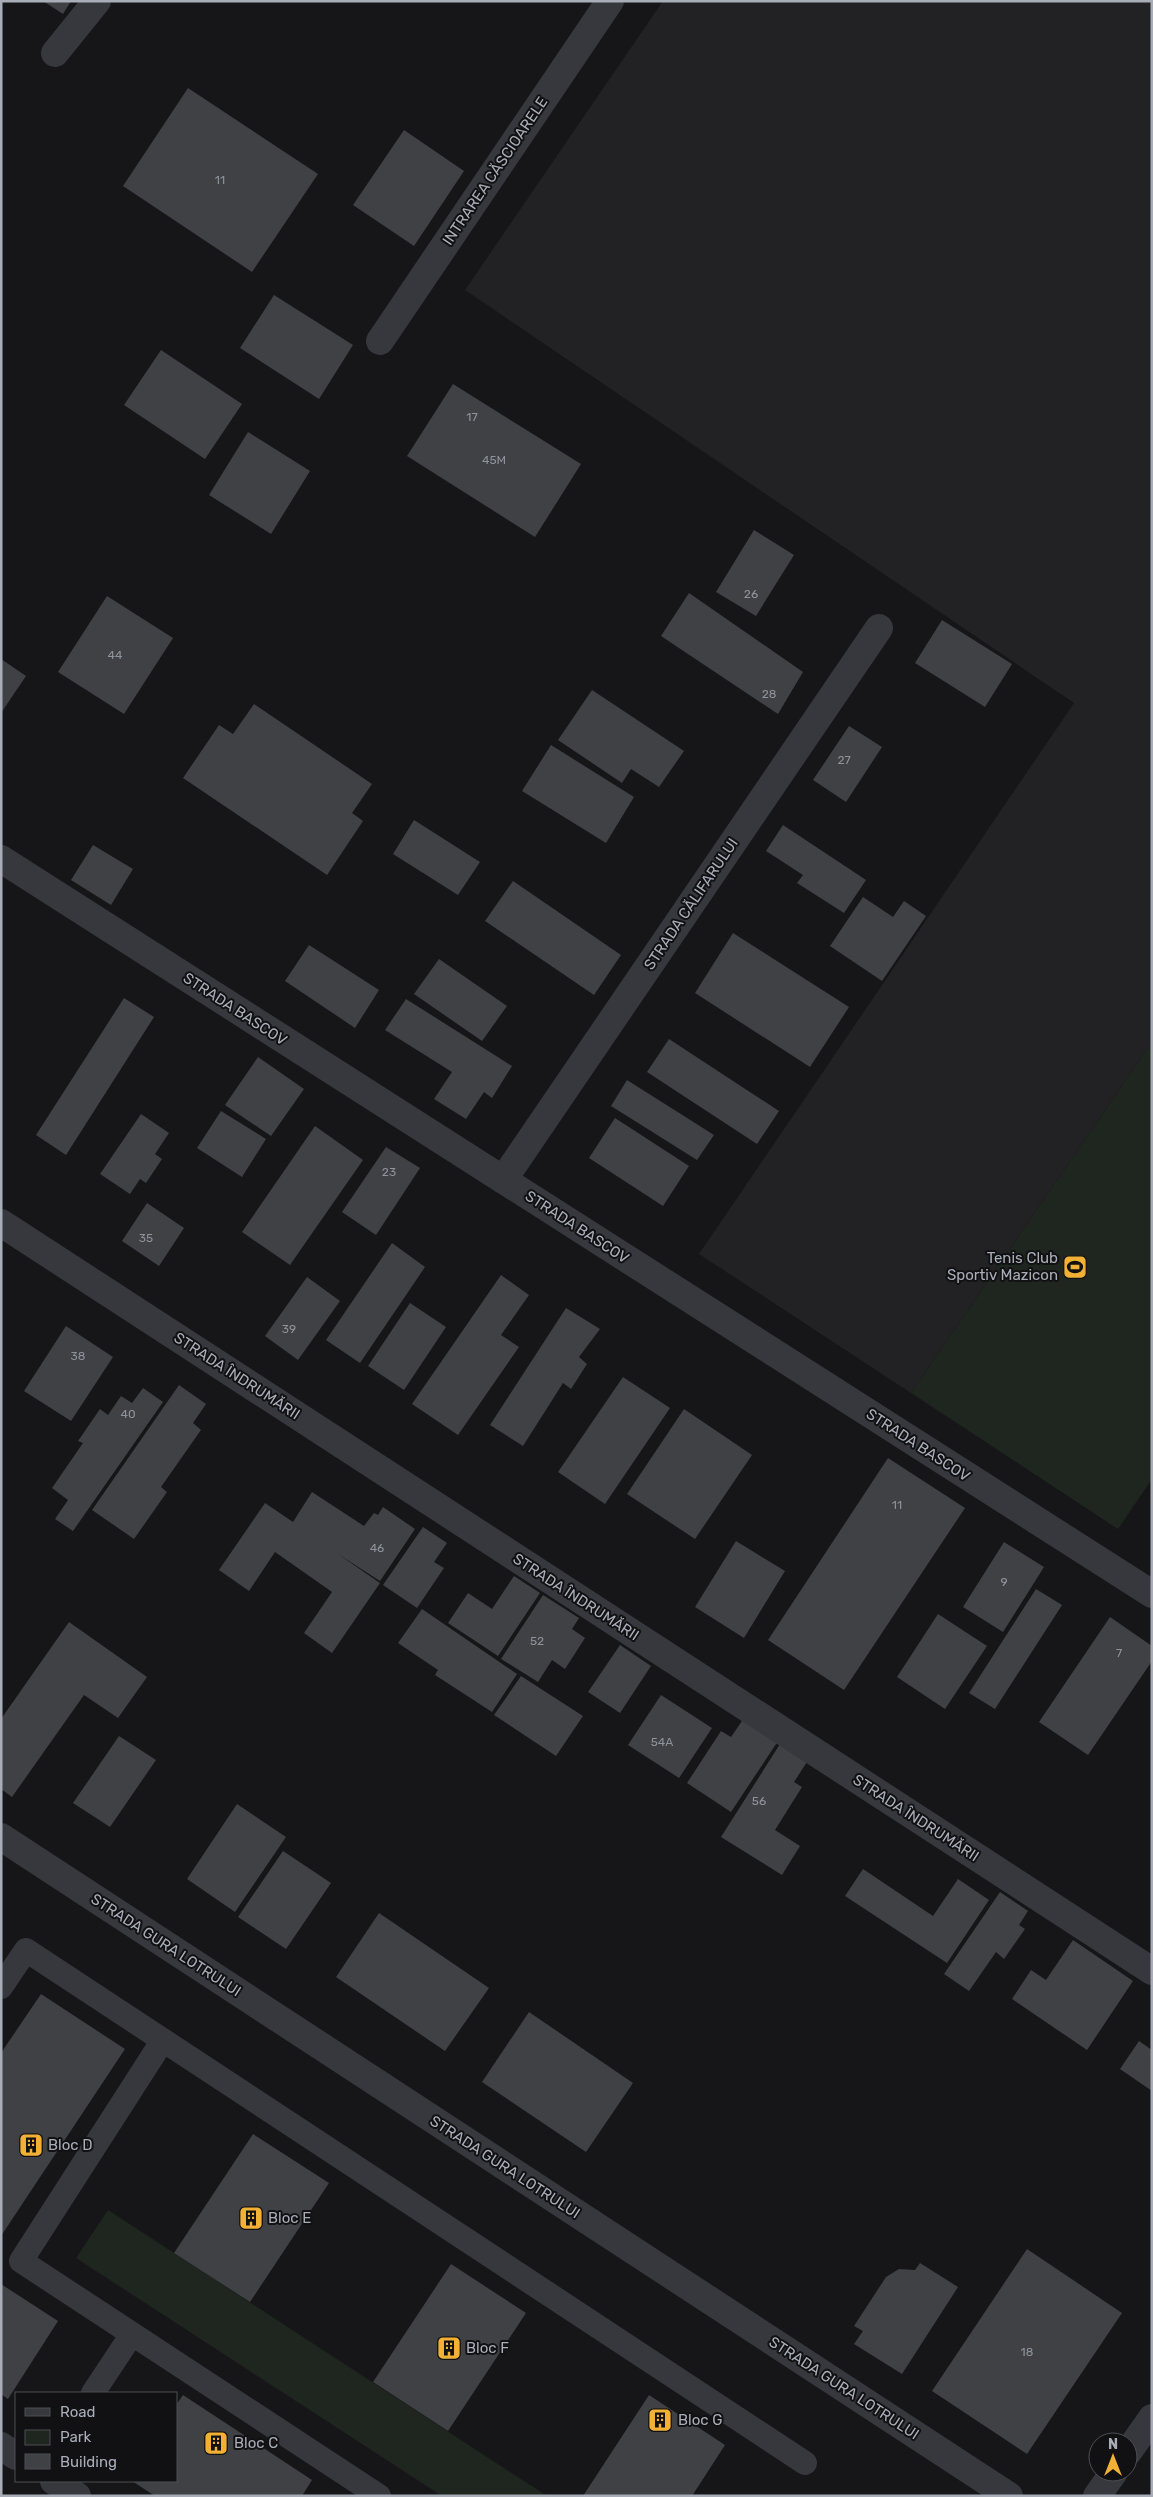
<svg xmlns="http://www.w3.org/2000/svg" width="1153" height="2497" viewBox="0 0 1153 2497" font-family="Rubik,sans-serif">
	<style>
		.built { fill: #222225 }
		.green { fill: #1e261f }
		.building { fill: #404145 }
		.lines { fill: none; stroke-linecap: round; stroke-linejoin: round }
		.lane { stroke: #37383d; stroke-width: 24 }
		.street { stroke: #37383d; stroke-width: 28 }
		.labels { text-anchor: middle; stroke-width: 4; stroke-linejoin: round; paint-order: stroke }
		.number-label { font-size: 12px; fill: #8e929b }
		.street-label { font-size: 15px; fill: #a8adb8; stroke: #111113 }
		.poi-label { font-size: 15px; fill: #a8adb8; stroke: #111113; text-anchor: start }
	</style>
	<rect width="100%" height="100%" fill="#161618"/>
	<path class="built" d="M663 1H1152V1042L911 1393 699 1254 1074 703 465 290Z"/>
	<path class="green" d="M1152 1042V1479L1118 1529 911 1393Z
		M108 2210 547 2496H442L76 2258Z"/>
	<path class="building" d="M43 1H71L63 14Z
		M188 88 318 174 252 272 123 186Z
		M404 130 464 171 414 246 353 205Z
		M274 295 353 345 319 399 240 348Z
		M161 350 242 404 205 459 124 405Z
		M453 384 581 464 535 537 407 456Z
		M248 432 310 471 271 534 209 495Z
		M754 530 794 555 756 616 716 592Z
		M689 593 803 672 778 714 661 636Z
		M107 596 173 638 124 714 58 672Z
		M942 620 1012 664 985 707 915 663Z
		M1 659 26 676 1 713Z
		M592 690 684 751 659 787 631 769 622 783 558 740Z
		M254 704 372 784 352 813 363 821 327 875 183 778 219 725 233 734Z
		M849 726 882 747 846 802 813 780Z
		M551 745 634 797 606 843 522 791Z
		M414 820 480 862 458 895 393 854Z
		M783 825 866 880 844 913 797 883 803 875 766 851Z
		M93 845 133 869 111 905 71 880Z
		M513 881 621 955 594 995 485 921Z
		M863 897 893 917 904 901 926 916 882 981 830 946Z
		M733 933 849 1007 810 1067 695 993Z
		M309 945 379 990 355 1028 285 981Z
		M439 959 507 1006 482 1041 414 994Z
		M124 998 154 1017 66 1155 36 1135Z
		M406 999 512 1066 492 1098 484 1092 466 1119 434 1099 452 1072 385 1030Z
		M669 1039 779 1111 757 1144 647 1072Z
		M258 1057 304 1089 271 1136 225 1105Z
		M627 1080 714 1135 697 1160 611 1106Z
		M221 1111 266 1139 242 1177 197 1148Z
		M141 1114 169 1133 155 1154 162 1159 146 1183 140 1179 130 1194 100 1174Z
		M615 1118 689 1166 663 1206 589 1158Z
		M315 1126 363 1160 290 1265 242 1232Z
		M386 1147 420 1168 376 1235 342 1212Z
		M147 1203 184 1228 159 1266 122 1241Z
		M392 1243 425 1267 360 1363 326 1340Z
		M501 1275 529 1295 501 1335 519 1347 458 1435 412 1404Z
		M307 1277 340 1301 298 1360 265 1336Z
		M410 1303 446 1327 404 1390 368 1366Z
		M566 1308 600 1329 579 1357 587 1364 571 1389 563 1383 523 1446 490 1425Z
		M66 1326 113 1357 71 1421 24 1391Z
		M623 1377 670 1408 605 1504 558 1472Z
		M179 1385 206 1404 193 1423 201 1430 161 1487 167 1492 134 1539 92 1510Z
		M143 1388 163 1402 73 1531 55 1519 68 1500 52 1488 83 1443 78 1441 100 1409 108 1415 121 1396 132 1403Z
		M684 1409 752 1455 695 1539 627 1494Z
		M888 1458 965 1508 844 1690 768 1640Z
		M312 1492 364 1526 374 1513 378 1515 383 1507 415 1529 380 1581 338 1554 380 1583 332 1653 304 1633 332 1592 275 1552 249 1591 219 1570 265 1503 293 1522Z
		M423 1527 447 1543 434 1562 444 1568 417 1608 383 1585Z
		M736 1541 785 1571 744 1638 695 1607Z
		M1004 1542 1044 1567 1003 1632 963 1607Z
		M514 1576 540 1593 498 1656 448 1623 468 1593 492 1609Z
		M1036 1589 1062 1605 995 1709 969 1693Z
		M543 1595 579 1618 572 1629 585 1638 565 1669 552 1660 538 1682 501 1659Z
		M422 1609 517 1674 492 1712 435 1675 438 1670 398 1643Z
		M938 1614 987 1646 945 1709 897 1677Z
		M1110 1617 1152 1646V1661L1088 1755 1039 1722Z
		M69 1622 147 1677 118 1718 84 1695 12 1797 1 1789V1719Z
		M620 1645 651 1666 620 1713 588 1692Z
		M521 1676 583 1716 556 1756 494 1715Z
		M661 1695 712 1728 679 1778 628 1745Z
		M744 1718 778 1741 731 1812 687 1783 721 1731 731 1737Z
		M119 1736 156 1760 110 1827 73 1803Z
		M780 1744 807 1762 794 1782 802 1787 775 1830 800 1846 782 1875 721 1837Z
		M237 1804 286 1837 235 1912 187 1879Z
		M283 1851 331 1883 286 1949 238 1917Z
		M863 1869 933 1916 958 1879 989 1900 947 1963 845 1896Z
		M1000 1892 1028 1911 1019 1925 1025 1929 1004 1959 996 1952 969 1991 944 1974Z
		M379 1913 489 1988 445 2051 336 1977Z
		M1073 1940 1133 1981 1087 2050 1012 1999 1031 1970 1046 1980Z
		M41 1994 125 2049 1 2236V2053Z
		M529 2012 633 2083 586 2152 482 2082Z
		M1139 2041 1152 2050V2091L1120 2069Z
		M253 2134 329 2183 250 2302 174 2253Z
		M1027 2249 1122 2313 1027 2454 932 2391Z
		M920 2263 958 2287 902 2374 854 2344 863 2331 854 2326 886 2277 899 2269 915 2270Z
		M451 2264 526 2313 448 2431 373 2382Z
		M1 2284 58 2321 8 2399 1 2394Z
		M183 2395 312 2480 302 2496H155L132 2481H176V2405Z
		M649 2395 725 2445 692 2496H583Z"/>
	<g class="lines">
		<path class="lane" d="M1 1987 26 1950 805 2463
			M163 2040 21 2261 379 2496
			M93 2393 132 2334"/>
		<path class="street" d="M55 53 97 1
			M380 341 610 1
			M1 859 1152 1594
			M503 1180 879 628
			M1 1223 1152 1971
			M1 1837 1009 2496
			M1 2446 16 2456
			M1128 2452 1152 2418
			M54 2481 77 2496
			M1097 2496 1114 2472"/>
	</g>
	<defs>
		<g id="stadium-square" transform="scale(1.25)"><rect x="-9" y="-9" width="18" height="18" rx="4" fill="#f2b134" stroke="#111113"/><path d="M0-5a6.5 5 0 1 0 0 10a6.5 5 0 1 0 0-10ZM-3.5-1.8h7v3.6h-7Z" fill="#111"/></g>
		<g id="building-square" transform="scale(1.25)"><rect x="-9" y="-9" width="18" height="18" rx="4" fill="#f2b134" stroke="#111113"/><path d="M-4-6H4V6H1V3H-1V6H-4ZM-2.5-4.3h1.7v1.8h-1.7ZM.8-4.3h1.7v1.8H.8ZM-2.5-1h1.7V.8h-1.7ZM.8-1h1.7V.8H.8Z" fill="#111"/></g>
	</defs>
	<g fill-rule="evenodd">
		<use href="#stadium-square" x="1075" y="1267"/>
		<use href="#building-square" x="31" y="2145"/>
		<use href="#building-square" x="251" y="2218"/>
		<use href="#building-square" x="449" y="2348"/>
		<use href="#building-square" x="660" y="2420"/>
		<use href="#building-square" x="216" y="2443"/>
	</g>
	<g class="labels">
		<g class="number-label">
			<text x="220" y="184">11</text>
			<text x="472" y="421">17</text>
			<text x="494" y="464">45M</text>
			<text x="751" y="598">26</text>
			<text x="115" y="659">44</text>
			<text x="769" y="698">28</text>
			<text x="844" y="764">27</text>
			<text x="389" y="1176">23</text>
			<text x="146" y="1242">35</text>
			<text x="289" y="1333">39</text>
			<text x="78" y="1360">38</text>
			<text x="128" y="1418">40</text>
			<text x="897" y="1509">11</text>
			<text x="377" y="1552">46</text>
			<text x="1004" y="1586">9</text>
			<text x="537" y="1645">52</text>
			<text x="1119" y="1657">7</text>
			<text x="662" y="1746">54A</text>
			<text x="759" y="1805">56</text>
			<text x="1027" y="2356">18</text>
		</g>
		<g class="street-label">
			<text transform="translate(495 171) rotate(-56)" y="5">INTRAREA CĂSCIOARELE</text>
			<text transform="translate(691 904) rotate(-56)" y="5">STRADA CĂLIFARULUI</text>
			<text transform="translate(235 1009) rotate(33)" y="5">STRADA BASCOV</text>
			<text transform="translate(577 1227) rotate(33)" y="5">STRADA BASCOV</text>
			<text transform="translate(237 1376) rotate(33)" y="5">STRADA ÎNDRUMĂRII</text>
			<text transform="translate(918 1445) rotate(33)" y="5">STRADA BASCOV</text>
			<text transform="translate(576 1597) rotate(33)" y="5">STRADA ÎNDRUMĂRII</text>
			<text transform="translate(916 1818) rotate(33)" y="5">STRADA ÎNDRUMĂRII</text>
			<text transform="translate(166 1945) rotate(33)" y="5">STRADA GURA LOTRULUI</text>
			<text transform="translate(505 2167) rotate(33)" y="5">STRADA GURA LOTRULUI</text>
			<text transform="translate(844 2388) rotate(33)" y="5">STRADA GURA LOTRULUI</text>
		</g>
		<g class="poi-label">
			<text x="1058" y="1263" text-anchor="end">Tenis Club<tspan x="1058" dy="17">Sportiv Mazicon</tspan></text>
			<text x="48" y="2150">Bloc D</text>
			<text x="268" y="2223">Bloc E</text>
			<text x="466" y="2353">Bloc F</text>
			<text x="678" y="2425">Bloc G</text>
			<text x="234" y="2448">Bloc C</text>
		</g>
	</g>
	<rect width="1153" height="2497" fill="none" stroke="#a8adb8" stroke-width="5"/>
	<rect x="15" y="2392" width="162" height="90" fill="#111113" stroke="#4d4f55"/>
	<rect x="25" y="2408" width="25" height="8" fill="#37383d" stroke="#4d4f55"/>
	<text x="60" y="2417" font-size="15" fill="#a8adb8">Road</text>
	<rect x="25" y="2430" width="25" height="15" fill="#1e261f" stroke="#4d4f55"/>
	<text x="60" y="2442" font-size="15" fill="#a8adb8">Park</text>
	<rect x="25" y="2454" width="25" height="15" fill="#404145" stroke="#4d4f55"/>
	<text x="60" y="2467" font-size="15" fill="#a8adb8">Building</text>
	<g transform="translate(1113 2457)"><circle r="24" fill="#111113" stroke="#4d4f55"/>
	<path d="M0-4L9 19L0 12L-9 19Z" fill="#f2b134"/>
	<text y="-8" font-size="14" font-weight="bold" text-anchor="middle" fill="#a8adb8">N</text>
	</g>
</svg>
